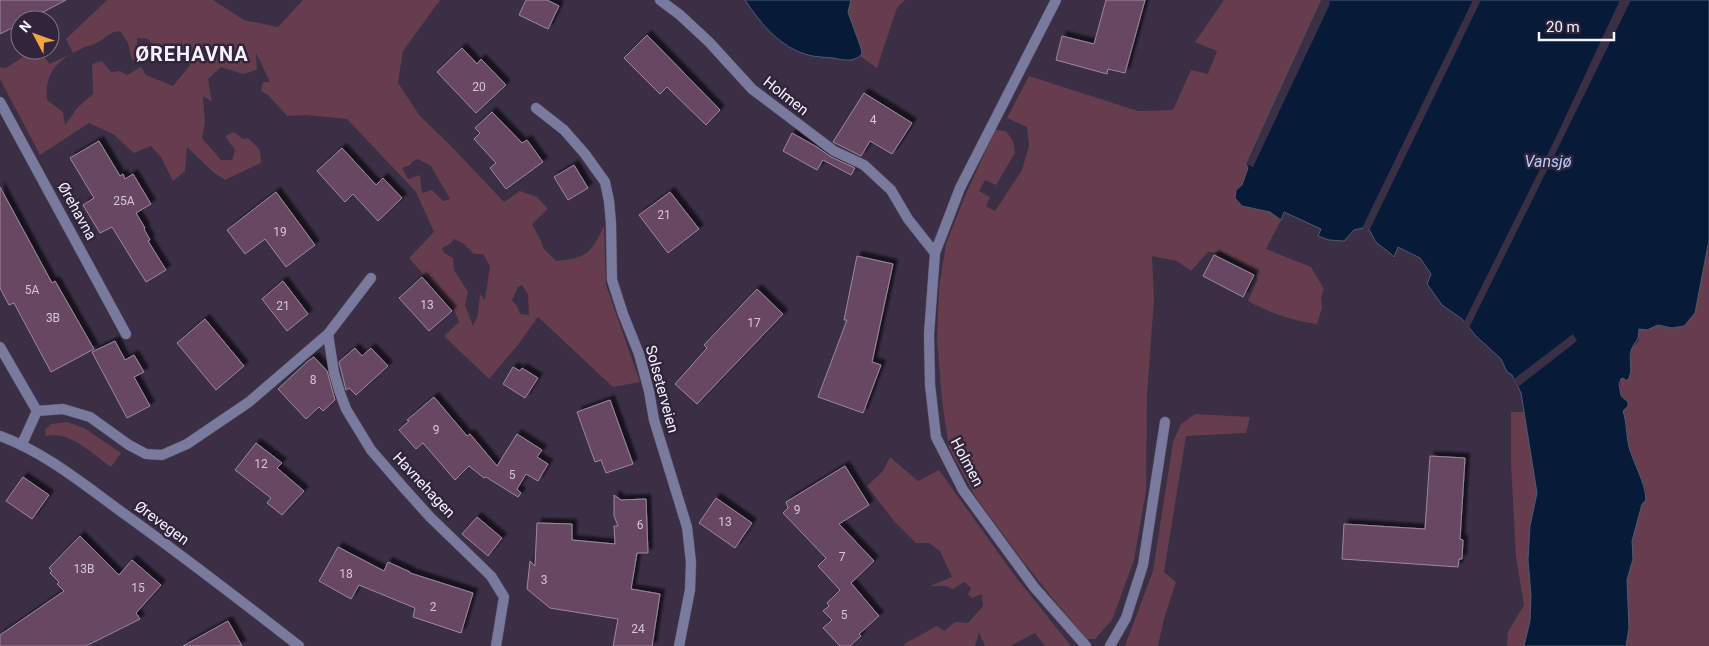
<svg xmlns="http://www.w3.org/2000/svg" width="1709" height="646" viewBox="0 0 1709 646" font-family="Roboto,sans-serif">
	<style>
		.green { fill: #653d4c; fill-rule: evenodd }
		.water { fill: #071a38; stroke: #4f5b73 }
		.pier { fill: #3a2f45 }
		.building { fill: #674662; stroke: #9f889c; filter: url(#shadow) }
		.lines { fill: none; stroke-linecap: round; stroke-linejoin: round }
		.minor-casing { stroke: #584e63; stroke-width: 11 }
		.tertiary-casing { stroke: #584e63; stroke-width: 11 }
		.minor { stroke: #797a9e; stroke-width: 10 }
		.tertiary { stroke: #797a9e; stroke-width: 10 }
		.labels { text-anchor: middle; stroke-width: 5; stroke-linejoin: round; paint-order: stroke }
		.number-label { font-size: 12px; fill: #d4c7d7 }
		.street-label { font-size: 15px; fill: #f8f2fe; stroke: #30253a }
		.water-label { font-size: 16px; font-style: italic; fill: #b1d0ff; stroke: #30253a }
		.district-label { font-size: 20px; font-weight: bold; letter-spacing: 1px; fill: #f8f2fe; stroke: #30253a }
	</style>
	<defs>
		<filter id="shadow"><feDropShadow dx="4.5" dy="-4.5" stdDeviation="1" flood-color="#0009"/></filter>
	</defs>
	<rect width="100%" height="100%" fill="#3a2f45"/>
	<path class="green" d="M107 0H213L244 20 278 27 303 0H440L403 51 398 83 420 116 449 144 504 202 520 191 537 197 548 209 532 224 541 241 543 248 556 261C586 258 591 254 604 226L606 285 640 382 613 387 538 317 517 346 489 379 444 336 459 322 454 309 409 258 434 232 416 192 347 119 306 115 287 116 268 95 261 91 263 82H270L256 53 257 70 243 74 221 67 208 79 212 102 203 96 205 122 202 138 221 160H232L235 150 225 136 234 132 243 139 248 138 260 150 261 163 225 180 213 172 187 147 185 171 173 181 161 157 151 146 134 153 113 134 89 123 40 155 0 79V67L6 68 34 50H38L50 64 73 53 66 39ZM120 31 128 43 132 60 138 58 137 38 148 39 156 50 166 55 179 49 190 65 173 86 146 75 141 67 127 75 120 71 111 72 102 61 92 64 93 94 78 107 65 125 63 112 47 100C44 71 60 58 85 47 90 45 96 44 100 41 110 35 107 33 120 31ZM418 159 431 166 450 199 443 201 432 190 422 193 420 175 408 179 402 168 410 165 413 161ZM454 239 464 244 474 254H483L490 266 485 300 480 294 478 315 473 326 465 305 468 292 454 270 453 258 444 253 442 248 450 244ZM522 285 528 294 529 315 520 314 517 306 512 300 518 287Z
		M825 0H905L897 8 877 68 860 56 852 61 827 58Z
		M1224 0H1321L1246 164 1248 168 1242 185 1236 190 1249 208 1270 212 1281 220 1266 249 1311 267 1324 289 1321 297 1322 308 1317 324C1292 321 1270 313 1248 301L1258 279 1255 272 1221 252H1208L1191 271 1177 261 1152 256 1154 300 1147 395 1146 491 1134 560 1112 620 1095 639H1087L1059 606 1022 560 975 496 949 448 942 401 937 339 939 288 946 244 965 196 995 130 1006 131 1013 141 1015 153 996 185 985 180 979 191 990 197 986 206 995 211 1022 170 1029 146 1027 127 1007 118 1029 76 1138 111 1173 110 1191 70 1208 74 1217 51 1195 42Z
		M1709 240V646H1507L1508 632 1524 605 1516 557 1511 462V412H1525L1537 493 1533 511 1632 548V541L1642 504 1646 500V491L1629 447 1626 421 1623 411 1624 400 1620 391 1621 379 1622 378 1631 357 1632 348 1639 341V329L1658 325 1672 328 1684 326 1694 313Z
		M1195 414 1250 417 1246 433 1186 436 1164 572 1176 582 1164 619 1158 646H1125L1153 571 1173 442 1181 424Z
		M67 422 84 428 121 453 111 467C93 455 70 430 46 436L45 430 51 424Z
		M890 457 918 481 939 470 1015 576 1071 646H1045L1035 633 1010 646H985L979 632 975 646H905L904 644 937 626 944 631 955 622 968 623 983 606 982 594 972 598 968 594 971 588 964 582 953 589 946 586H930L952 577 940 551 929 543H916L894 521 867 486 883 471Z"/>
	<path class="water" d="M745 0H851L848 12 861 48 862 54C853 63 844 60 833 58 822 57 812 57 802 53 777 44 759 21 745 0Z
		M1321 0H1709V240L1695 313 1684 326 1672 328 1658 325 1647 330 1639 329C1638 343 1637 338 1632 348 1627 359 1635 371 1627 381L1623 378 1621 379 1619 384 1621 396 1628 402V406L1623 411C1627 423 1626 435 1629 447 1634 465 1645 481 1646 500L1642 504 1632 541 1633 559 1627 580 1629 628 1626 646H1524L1530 621 1531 596 1528 560 1530 526 1537 493 1521 393 1512 375 1507 372 1501 359 1476 336 1462 319 1442 305 1427 284 1431 274 1420 258 1398 247 1394 257C1389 251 1384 249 1378 244 1373 240 1372 232 1367 227L1354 230 1344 241 1329 240 1318 236 1321 229 1284 212 1281 220 1270 212 1242 206 1235 198 1236 190 1242 185 1248 168 1246 164Z"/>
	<path class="pier" d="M1321 0H1330L1329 6 1253 167 1246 164Z
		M1473 0H1481L1370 229 1362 228Z
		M1620 0H1631L1469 328 1464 322 1557 135Z
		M1573 334 1577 341 1518 387 1514 379Z"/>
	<path class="building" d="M0 0H66L28 20H20V24L0 34Z
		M526 0H547L559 6 548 29 519 15Z
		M1106 0H1145L1125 73 1108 69 1107 74 1056 60 1062 36 1094 44Z
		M647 35 720 110 706 125 667 87 660 94 624 58Z
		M462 48 477 64 481 59 506 85 476 113 437 72Z
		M864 93 912 123 892 154 870 141 861 156 833 142Z
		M492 112 522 143 527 140 543 162 506 189 490 168 496 163 474 139 480 133 475 128Z
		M792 133 817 147 831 157 855 168 851 175 823 160 817 170 783 151Z
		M99 141 120 176 123 174 125 179 133 174 151 204 136 213 145 228 144 229 150 240 148 241 166 270 146 282 112 227 100 233 83 205 94 198 70 158Z
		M342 148 376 185 383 178 402 198 378 221 353 194 345 202 317 171Z
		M574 165 588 188 568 200 554 177Z
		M0 187 52 283 55 281 94 349 51 372 14 303 9 305 0 288Z
		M276 192 315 245 286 267 265 239 245 254 227 230Z
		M670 192 699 229 668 253 639 215Z
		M1214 255 1254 275 1243 297 1203 276Z
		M857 256 893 264 872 362 881 365 863 413 818 397 847 320H844Z
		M422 277 452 311 429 331 399 298Z
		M283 281 308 314 287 331 262 299Z
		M757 289 783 314 697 404 675 384 707 348 704 345Z
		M205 319 244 366 216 390 177 343Z
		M115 341 125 360 134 355 144 372 134 377 150 406 127 418 92 352Z
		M355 348 362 356 371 348 388 366 356 395 349 388 346 390 339 362Z
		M314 357 327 371 335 400 323 411 319 407 306 419 278 389 308 361Z
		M513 367 520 371 522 368 538 378 525 398 503 384Z
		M434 397 467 436 470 434 497 466 517 434 542 450 537 457 548 464 538 481 526 474 517 489 521 493 518 497 486 477 484 478 469 466 455 480 423 443 416 449 399 430 409 421 407 420Z
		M610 400 633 464 606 473 601 460 595 462 577 412Z
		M256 443 282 463 277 468 304 491 282 515 267 503 271 498 235 470Z
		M1430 456 1465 458 1460 539 1463 540 1462 559H1459L1458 567 1342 559 1344 524 1425 529Z
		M845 466 869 505 839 524 874 561 851 583 879 616 859 634 861 636 850 646H840L823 628 832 620 823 611 829 606 827 603 840 590 818 566 826 558 783 513 788 508 786 502Z
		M23 477 49 495 32 519 6 501Z
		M614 495 621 500 646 499 648 553H637L631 589 660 594 652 646H613L618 619 550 608 527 589 530 561 535 566 537 523 572 524V540L615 544 614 526H618L614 516Z
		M716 498 752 523 735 548 699 523Z
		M477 517 502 538 488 556 462 534Z
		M80 536 119 575 132 560 161 585 136 613 140 619 86 646H0V635L64 591 57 584 59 582 50 573 52 571 49 568Z
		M338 547 384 571 388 562 410 572V573L473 593 461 633 413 617 415 608 359 585 351 599 319 581Z
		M228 621 242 646H183Z"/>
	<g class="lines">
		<g class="minor-casing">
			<path id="minor" d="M660 0 680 15 709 42 752 89 834 151 864 165 891 190 908 219 935 253
				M1056 0 960 188 935 253 929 334 930 385 936 437 963 490 1034 587 1086 646
				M0 102 126 334
				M536 108 564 130 585 154 605 182 609 201 611 223 612 280 623 314 639 354 649 391 654 420 687 527 691 562 690 590 679 646
				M328 334 334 373 340 393 346 409 371 450 403 487 430 517 491 576 504 597 496 646
				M0 347 37 411 22 444
				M37 411 63 409 90 417 129 445 146 454 162 455 187 444 249 402 328 334 371 278
				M1110 646 1126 618 1143 565 1165 422"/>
		</g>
		<g class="tertiary-casing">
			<path id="tertiary" d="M0 436C44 452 82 483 119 510 180 554 240 600 299 646"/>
		</g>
		<use href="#minor" class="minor"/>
		<use href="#tertiary" class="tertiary"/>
	</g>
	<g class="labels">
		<g class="number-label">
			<text x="479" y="91">20</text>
			<text x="873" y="124">4</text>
			<text x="124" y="205">25A</text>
			<text x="664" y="219">21</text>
			<text x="280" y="236">19</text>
			<text x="32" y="294">5A</text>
			<text x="427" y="309">13</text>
			<text x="283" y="310">21</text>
			<text x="53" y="322">3B</text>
			<text x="754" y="327">17</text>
			<text x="313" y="384">8</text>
			<text x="436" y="434">9</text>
			<text x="261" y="468">12</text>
			<text x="512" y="479">5</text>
			<text x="797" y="514">9</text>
			<text x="725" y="526">13</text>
			<text x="640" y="529">6</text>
			<text x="842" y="561">7</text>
			<text x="84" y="573">13B</text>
			<text x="346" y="578">18</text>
			<text x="544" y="584">3</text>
			<text x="138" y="592">15</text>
			<text x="433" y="611">2</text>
			<text x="844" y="619">5</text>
			<text x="638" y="633">24</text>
		</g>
		<g class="street-label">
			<text transform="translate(786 96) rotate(38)" y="5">Holmen</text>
			<text transform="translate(77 211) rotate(61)" y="5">Ørehavna</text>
			<text transform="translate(662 389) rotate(75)" y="5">Solseterveien</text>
			<text transform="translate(967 462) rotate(62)" y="5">Holmen</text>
			<text transform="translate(424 485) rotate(47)" y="5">Havnehagen</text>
			<text transform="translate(162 523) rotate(36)" y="5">Ørevegen</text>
		</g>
		<g class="water-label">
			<text x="1548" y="167">Vansjø</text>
		</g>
		<g class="district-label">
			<text x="192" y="61">ØREHAVNA</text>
		</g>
	</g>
	<g transform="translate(35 35) rotate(311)"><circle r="24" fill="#30253a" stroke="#807788"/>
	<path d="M0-4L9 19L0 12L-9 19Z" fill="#f3a443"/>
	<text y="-8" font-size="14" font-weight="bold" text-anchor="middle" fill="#f8f2fe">N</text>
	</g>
	<path d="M1539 32v8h75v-8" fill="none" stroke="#f8f2fe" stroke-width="2.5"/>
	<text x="1546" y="32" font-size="15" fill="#f8f2fe" stroke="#30253a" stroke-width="4" paint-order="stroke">20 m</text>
</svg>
